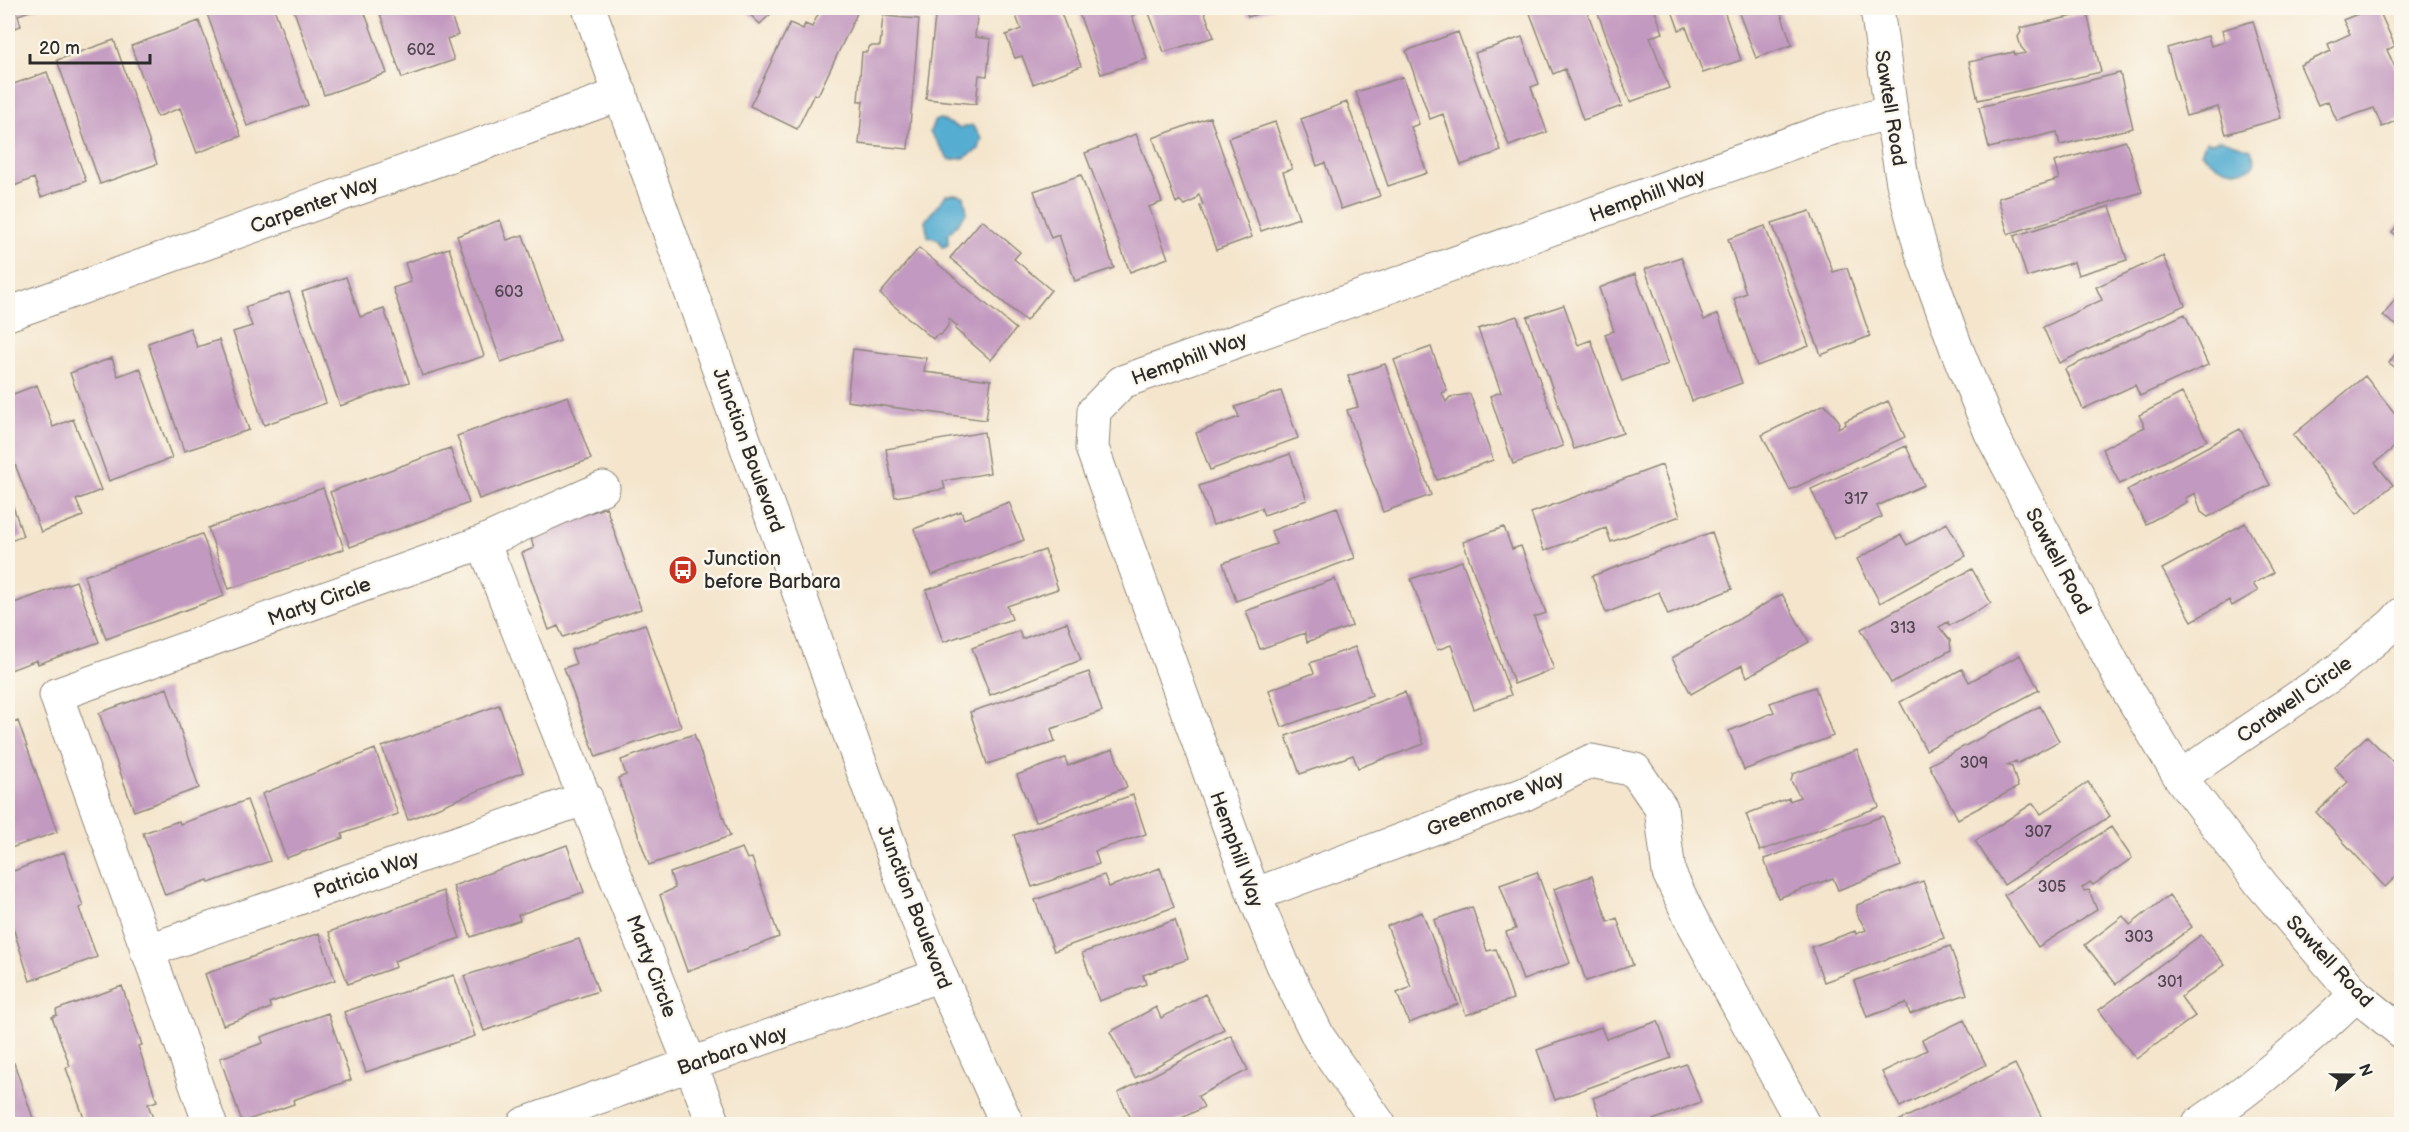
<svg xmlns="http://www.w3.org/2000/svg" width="2409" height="1132" viewBox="0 0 2409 1132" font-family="'Balsamiq Sans',sans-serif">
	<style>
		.water { fill: #54add2; stroke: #406c7e; stroke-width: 1.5 }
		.building { fill: #c299c0 }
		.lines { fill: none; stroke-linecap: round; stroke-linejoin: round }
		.minor-casing { stroke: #90887c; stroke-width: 35 }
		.major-casing { stroke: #90887c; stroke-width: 35 }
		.minor { stroke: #fff; stroke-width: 33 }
		.major { stroke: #fff; stroke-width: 33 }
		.labels { text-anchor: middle; stroke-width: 5; stroke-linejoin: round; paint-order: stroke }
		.number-label { font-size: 16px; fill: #514650 }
		.street-label { font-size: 20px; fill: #2b2b2b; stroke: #fbf7ec }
		.poi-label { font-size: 20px; fill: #2b2b2b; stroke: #fbf7ec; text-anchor: start }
	</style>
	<rect width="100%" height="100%" fill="#fbf7ec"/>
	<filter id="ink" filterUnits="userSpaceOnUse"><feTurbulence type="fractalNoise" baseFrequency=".0167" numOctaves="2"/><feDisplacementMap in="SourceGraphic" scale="12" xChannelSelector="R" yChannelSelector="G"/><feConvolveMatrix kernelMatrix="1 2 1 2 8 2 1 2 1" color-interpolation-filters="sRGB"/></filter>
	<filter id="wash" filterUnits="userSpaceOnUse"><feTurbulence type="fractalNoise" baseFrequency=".008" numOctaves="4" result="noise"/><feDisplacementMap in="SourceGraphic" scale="24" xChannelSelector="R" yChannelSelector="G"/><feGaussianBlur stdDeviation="1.35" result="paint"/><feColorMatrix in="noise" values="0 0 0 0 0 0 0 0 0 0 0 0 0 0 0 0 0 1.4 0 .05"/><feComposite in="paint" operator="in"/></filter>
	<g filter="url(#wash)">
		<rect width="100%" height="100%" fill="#f4e5cc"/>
		<path class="water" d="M940 119 960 128 972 125 982 138 979 149 964 158 949 160 930 132 934 121Z
			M2220 139 2251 149 2255 162 2251 168C2241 172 2222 170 2212 162 2207 158 2207 156 2201 153L2206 141 2212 143Z
			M955 194 964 196 967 212 948 235V245L943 247 938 239 928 237 925 221 946 195Z"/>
		<g id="blocks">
			<path class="building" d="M8 8H38L18 15 21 26 8 30Z
				M205 8H274L308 105 247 126Z
				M293 8H363L387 73 324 95Z
				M378 8H448L458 35 447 39 454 60 402 78Z
				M743 8H777L760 24Z
				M821 8 859 9 818 95 814 94 797 129 750 106 790 23 803 29 805 24 812 27Z
				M936 8H978L975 37 991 39 987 76 979 75 976 104 926 99Z
				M1013 8H1059L1081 66 1033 84 1022 56 1015 58 1006 35 1021 29Z
				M1077 8H1133L1135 14 1132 16 1147 59 1101 74Z
				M1147 8H1203L1214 37 1164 52Z
				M1245 8H1274L1248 17Z
				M1528 8H1586L1622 106 1583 120 1565 69 1553 74Z
				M1596 8H1654L1663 33 1650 37 1669 88 1630 102Z
				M1671 8H1723L1741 60 1703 73 1686 27 1679 30Z
				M1737 8H1779L1792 45 1756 58Z
				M2372 8H2378L2395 46 2387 50 2402 82V118L2382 127 2374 108 2337 121 2328 101 2318 105 2300 65 2331 51 2328 44 2350 34 2343 20Z
				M2087 13 2101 72 1978 100 1969 62 2014 52 2015 55 2026 53 2021 47 2018 37 2021 32 2020 28Z
				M883 16 919 19 908 149 859 144 863 101H858L862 52H867L870 46H880Z
				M199 21 241 136 197 153 180 108 157 117 131 46Z
				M2253 21 2281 118 2226 134 2218 107 2186 116 2167 48 2208 36 2211 46 2225 42 2222 30Z
				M1458 32 1501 151 1461 165 1443 114 1430 119 1406 51Z
				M1522 37 1539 84 1531 87 1547 132 1509 146 1475 53Z
				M114 40 157 164 100 184 57 60Z
				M47 72 86 181 41 197 34 178 14 186 8 167V86Z
				M2120 73 2133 128 2060 145 2057 132 1989 148 1979 107Z
				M1403 77 1419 124 1411 127 1427 173 1388 186 1356 92Z
				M1347 102 1380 196 1341 209 1325 163 1317 166 1301 119Z
				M1210 117 1252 237 1216 250 1200 206 1203 205 1199 194 1195 200 1185 205 1180 201 1176 203 1153 138Z
				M1275 122 1292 169 1283 172 1299 218 1261 231 1228 138Z
				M1136 134 1162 202 1149 207 1168 258 1130 272 1085 153Z
				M2126 141 2142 192 2008 234 1998 198 2059 179 2054 162Z
				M1081 175 1114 268 1075 281 1059 235 1051 238 1034 191Z
				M2110 206 2127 260 2078 275 2074 262 2027 277 2014 236Z
				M1810 211 1833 272 1847 268 1870 336 1821 355 1772 223Z
				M2402 219V239L2392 232Z
				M500 220 507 240 523 235 560 341 501 362 457 236Z
				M982 220 1020 252 1014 259 1051 290 1026 321 950 258Z
				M1765 226 1809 346 1757 366 1734 299 1746 293 1728 239Z
				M449 248 484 356 422 376 393 288 411 282 405 263Z
				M919 248 1016 329 991 360 955 329 957 326 949 319 948 326 941 335H936L933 339 880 294Z
				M2163 256 2185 305 2059 363 2043 327 2102 300 2096 287Z
				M1681 257 1704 320 1718 314 1742 383 1692 401 1645 269Z
				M1635 274 1668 364 1622 381 1605 334 1614 331 1599 288Z
				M346 277 360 317 384 309 409 382 340 406 302 292Z
				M2402 289V329L2383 316Z
				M289 292 326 403 264 425 233 332 252 326 245 307Z
				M1564 305 1578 345 1591 340 1623 433 1574 449 1527 317Z
				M2185 314 2208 365 2140 396 2135 385 2083 409 2065 369Z
				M1517 316 1563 446 1513 464 1490 396 1501 392 1478 329Z
				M190 328 197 347 219 340 249 430 184 451 148 343Z
				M2402 344V372L2389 363Z
				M1431 347 1447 391 1442 393 1446 402 1450 397 1470 394 1493 460 1437 480 1394 360Z
				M853 349 926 358 924 372 991 380 986 420 847 401Z
				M112 358 118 376 140 368 172 458 109 481 70 373Z
				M1385 364 1431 495 1383 512 1347 410 1358 407 1348 376Z
				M2365 376 2402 422V441L2375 463 2393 485 2357 514 2293 435Z
				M37 385 53 427 73 419 101 490 76 500 83 516 41 532 8 446V396Z
				M1281 391 1298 438 1210 470 1196 433 1239 417 1235 407Z
				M2182 393 2207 440 2120 484 2102 449 2145 427 2139 415Z
				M568 396 591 459 479 499 457 436Z
				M1888 401 1905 437 1790 490 1762 435 1825 404 1839 421 1838 428 1846 424 1845 421Z
				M2240 429 2270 485 2208 517 2201 512 2195 493 2185 498 2187 502 2146 524 2127 490Z
				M984 432 990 473 943 481 945 489 895 497 886 449Z
				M1906 446 1924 485 1877 506 1882 517 1834 539 1811 489Z
				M450 448 469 503 350 547 330 492Z
				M1290 454 1307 500 1264 515 1261 508 1213 525 1199 486Z
				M1662 465 1680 516 1611 542 1606 528 1544 551 1531 513Z
				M323 488 344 549 229 589 208 528Z
				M8 491 23 536 8 542Z
				M1009 502 1024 540 932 575 914 529 961 511 964 519Z
				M606 507 641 609 563 637 558 626 549 630 522 553 534 548 530 535Z
				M1337 507 1355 558 1236 601 1223 563 1276 544 1271 531Z
				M1947 523 1966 556 1880 603 1857 559 1901 535 1907 545Z
				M2245 523 2273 573 2253 584 2258 591 2232 606 2229 600 2192 621 2162 569Z
				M1504 527 1512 549 1521 546 1546 613 1534 617 1554 669 1514 684 1463 542Z
				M1712 532 1732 589 1668 615 1659 592 1606 613 1592 576Z
				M202 534 224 596 106 639 84 576Z
				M1045 550 1058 589 1007 606 1012 619 943 642 926 590Z
				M1462 561 1511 695 1474 709 1451 645 1437 650 1411 579Z
				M1972 569 1991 603 1949 626 1948 622 1939 627 1950 640 1951 650 1891 683 1861 629Z
				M1335 579 1352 626 1307 642 1305 633 1260 649 1246 611Z
				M76 581 99 642 38 664 37 660 8 671V600L11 604Z
				M1782 594 1809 642 1747 677 1742 665 1691 694 1672 658Z
				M1067 622 1081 660 990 695 972 648 1019 631 1022 639Z
				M645 624 681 727 596 757 564 668 576 664 571 650Z
				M1355 647 1372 695 1282 727 1269 690 1314 673 1310 663Z
				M2020 655 2039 690 1926 750 1900 702 1962 669 1969 682Z
				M1089 672 1102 711 1051 729 1055 742 987 764 970 712Z
				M1815 687 1833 736 1744 770 1729 731 1774 712 1770 703Z
				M167 688 199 788 134 811 99 713Z
				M1405 692 1424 744 1358 768 1353 755 1300 774 1286 736Z
				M499 705 523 772 408 820 382 747Z
				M2040 706 2059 741 2017 764 2016 761 2007 765 2012 767 2018 787 1958 819 1929 765Z
				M18 721 57 832 8 849V725Z
				M694 734 730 836 649 865 618 778 626 775 621 760Z
				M2367 736 2402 771V813L2397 817 2402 822V871L2385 887 2316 812 2348 782 2334 767Z
				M375 749 398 814 342 834 343 838 286 858 262 794Z
				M1113 749 1127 787 1035 822 1017 775 1065 758 1068 766Z
				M1857 750 1879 807 1760 851 1746 814 1789 798 1790 801 1800 797 1791 781 1793 774Z
				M2088 782 2110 816 2004 885 1975 841 2033 803 2041 814Z
				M1133 795 1146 834 1095 851 1099 864 1032 887 1014 835Z
				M247 800 270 861 209 883 208 880 165 895 143 833 179 821 180 824Z
				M1883 816 1901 866 1838 890 1833 878 1778 898 1764 859Z
				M2111 827 2132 858 2093 885 2090 882 2082 888 2084 891 2089 890 2097 910 2038 947 2004 895Z
				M567 845 584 892 518 915 520 920 471 937 453 886Z
				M742 848 747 859 752 858 779 937 687 971 660 895 675 888 670 873Z
				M64 852 83 906 79 908 97 957 30 981 8 912V873Z
				M1160 868 1174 907 1054 951 1035 900 1104 875 1109 887Z
				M1537 872 1570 963 1523 980 1506 932 1516 929 1500 885Z
				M1592 876 1608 922 1617 918 1633 965 1586 981 1554 889Z
				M1923 881 1944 938 1824 982 1811 947 1855 931 1856 934 1866 930 1857 914V905Z
				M443 891 460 938 394 961 396 967 348 984 329 932Z
				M2169 895 2192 927 2116 984 2085 945 2123 916 2130 925Z
				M1472 907 1487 951 1496 949 1513 999 1466 1015 1434 920Z
				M1422 912 1458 1004 1409 1023 1397 993 1411 987 1387 926Z
				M1175 920 1188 959 1143 975 1146 984 1099 1001 1082 953Z
				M319 933 335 980 269 1003 271 1008 223 1025 205 974Z
				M2201 935 2225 965 2181 997 2195 1016 2136 1059 2099 1010Z
				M579 939 598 991 484 1031 464 976Z
				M1950 946 1967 994 1910 1014 1906 1003 1867 1017 1854 981Z
				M454 975 475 1036 366 1072 344 1012Z
				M122 986 142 1045 138 1046 157 1101 148 1104 155 1124H77L85 1121 66 1068 70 1066 52 1017 57 1015 56 1010Z
				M1205 994 1224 1029 1135 1078 1110 1032 1156 1007 1161 1018Z
				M328 1013 351 1080 293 1100 294 1104 242 1122 220 1058 263 1043 261 1037Z
				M1964 1020 1986 1065 1900 1107 1882 1072 1927 1050 1922 1040Z
				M1658 1021 1671 1058 1555 1100 1537 1050 1601 1027 1606 1039Z
				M1231 1035 1248 1070 1198 1096 1204 1107 1170 1124H1134L1118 1093Z
				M14 1063 35 1124H8V1065Z
				M1686 1064 1701 1102 1653 1120 1655 1124H1603L1593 1098Z
				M2015 1064 2044 1122 2038 1124H1900L1898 1121Z"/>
		</g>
	</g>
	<g filter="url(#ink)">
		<use href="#blocks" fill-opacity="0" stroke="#90887c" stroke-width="1.5"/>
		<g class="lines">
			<g class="minor-casing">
				<path id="minor" d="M1877 8 1891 112 1903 183 1922 253 1957 350 1991 433 2121 679 2180 777 2262 885 2356 995 2402 1032
					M8 314 621 94
					M483 542 603 488
					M2180 777 2337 671 2393 624 2402 614
					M1254 895 1525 794 1591 761 1635 770 1661 808 1669 873 1690 917 1803 1124
					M147 951 586 798
					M210 1124 56 695 483 542 714 1124
					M524 1124 940 975
					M1379 1124 1319 1038 1283 965 1254 895 1092 448 1094 411 1122 382 1833 128 1891 112
					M2199 1124C2255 1086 2307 1042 2356 995"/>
			</g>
			<g class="major-casing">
				<path id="major" d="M589 8 905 888 940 975 1007 1124"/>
			</g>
			<use href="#minor" class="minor"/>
			<use href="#major" class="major"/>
		</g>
	</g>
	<defs>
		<g id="bus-disc" transform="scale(1.5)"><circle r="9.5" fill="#c8321e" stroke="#fbf7ec"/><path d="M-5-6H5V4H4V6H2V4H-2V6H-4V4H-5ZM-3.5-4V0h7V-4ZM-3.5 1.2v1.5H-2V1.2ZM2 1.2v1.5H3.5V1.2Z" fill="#fff"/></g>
	</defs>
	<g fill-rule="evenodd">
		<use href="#bus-disc" x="683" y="570"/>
	</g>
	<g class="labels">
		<g class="number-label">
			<text x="421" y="55">602</text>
			<text x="509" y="297">603</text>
			<text x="1856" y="504">317</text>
			<text x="1903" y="633">313</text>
			<text x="1974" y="768">309</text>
			<text x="2038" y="837">307</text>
			<text x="2052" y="892">305</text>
			<text x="2139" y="942">303</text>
			<text x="2170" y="987">301</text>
		</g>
		<g class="street-label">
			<text transform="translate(1891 108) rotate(81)" y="7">Sawtell Road</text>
			<text transform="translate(1647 195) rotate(-20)" y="7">Hemphill Way</text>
			<text transform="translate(314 204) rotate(-20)" y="7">Carpenter Way</text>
			<text transform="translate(1189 358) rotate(-20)" y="7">Hemphill Way</text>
			<text transform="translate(749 450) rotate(70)" y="7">Junction Boulevard</text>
			<text transform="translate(2059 561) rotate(62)" y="7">Sawtell Road</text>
			<text transform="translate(319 601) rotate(-20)" y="7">Marty Circle</text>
			<text transform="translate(2294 699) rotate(-35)" y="7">Cordwell Circle</text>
			<text transform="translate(1495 803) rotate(-22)" y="7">Greenmore Way</text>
			<text transform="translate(1237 849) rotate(70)" y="7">Hemphill Way</text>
			<text transform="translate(366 874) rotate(-19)" y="7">Patricia Way</text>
			<text transform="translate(915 907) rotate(69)" y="7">Junction Boulevard</text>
			<text transform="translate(2330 961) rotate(47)" y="7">Sawtell Road</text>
			<text transform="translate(652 966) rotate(69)" y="7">Marty Circle</text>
			<text transform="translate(732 1050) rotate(-19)" y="7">Barbara Way</text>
		</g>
		<g class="poi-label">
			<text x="704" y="565">Junction<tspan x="704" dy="23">before Barbara</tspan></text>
		</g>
	</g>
	<rect width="2409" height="1132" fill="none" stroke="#fbf7ec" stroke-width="30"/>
	<g transform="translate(2352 1075) rotate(70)" stroke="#fbf7ec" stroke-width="4.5" paint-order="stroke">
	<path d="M0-4.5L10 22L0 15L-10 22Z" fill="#2b2b2b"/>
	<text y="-9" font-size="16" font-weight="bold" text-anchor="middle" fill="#2b2b2b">N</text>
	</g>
	<path d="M30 54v9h120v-9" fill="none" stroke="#2b2b2b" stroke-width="3"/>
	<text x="39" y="54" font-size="18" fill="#2b2b2b" stroke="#fbf7ec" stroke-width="4.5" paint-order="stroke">20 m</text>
</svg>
